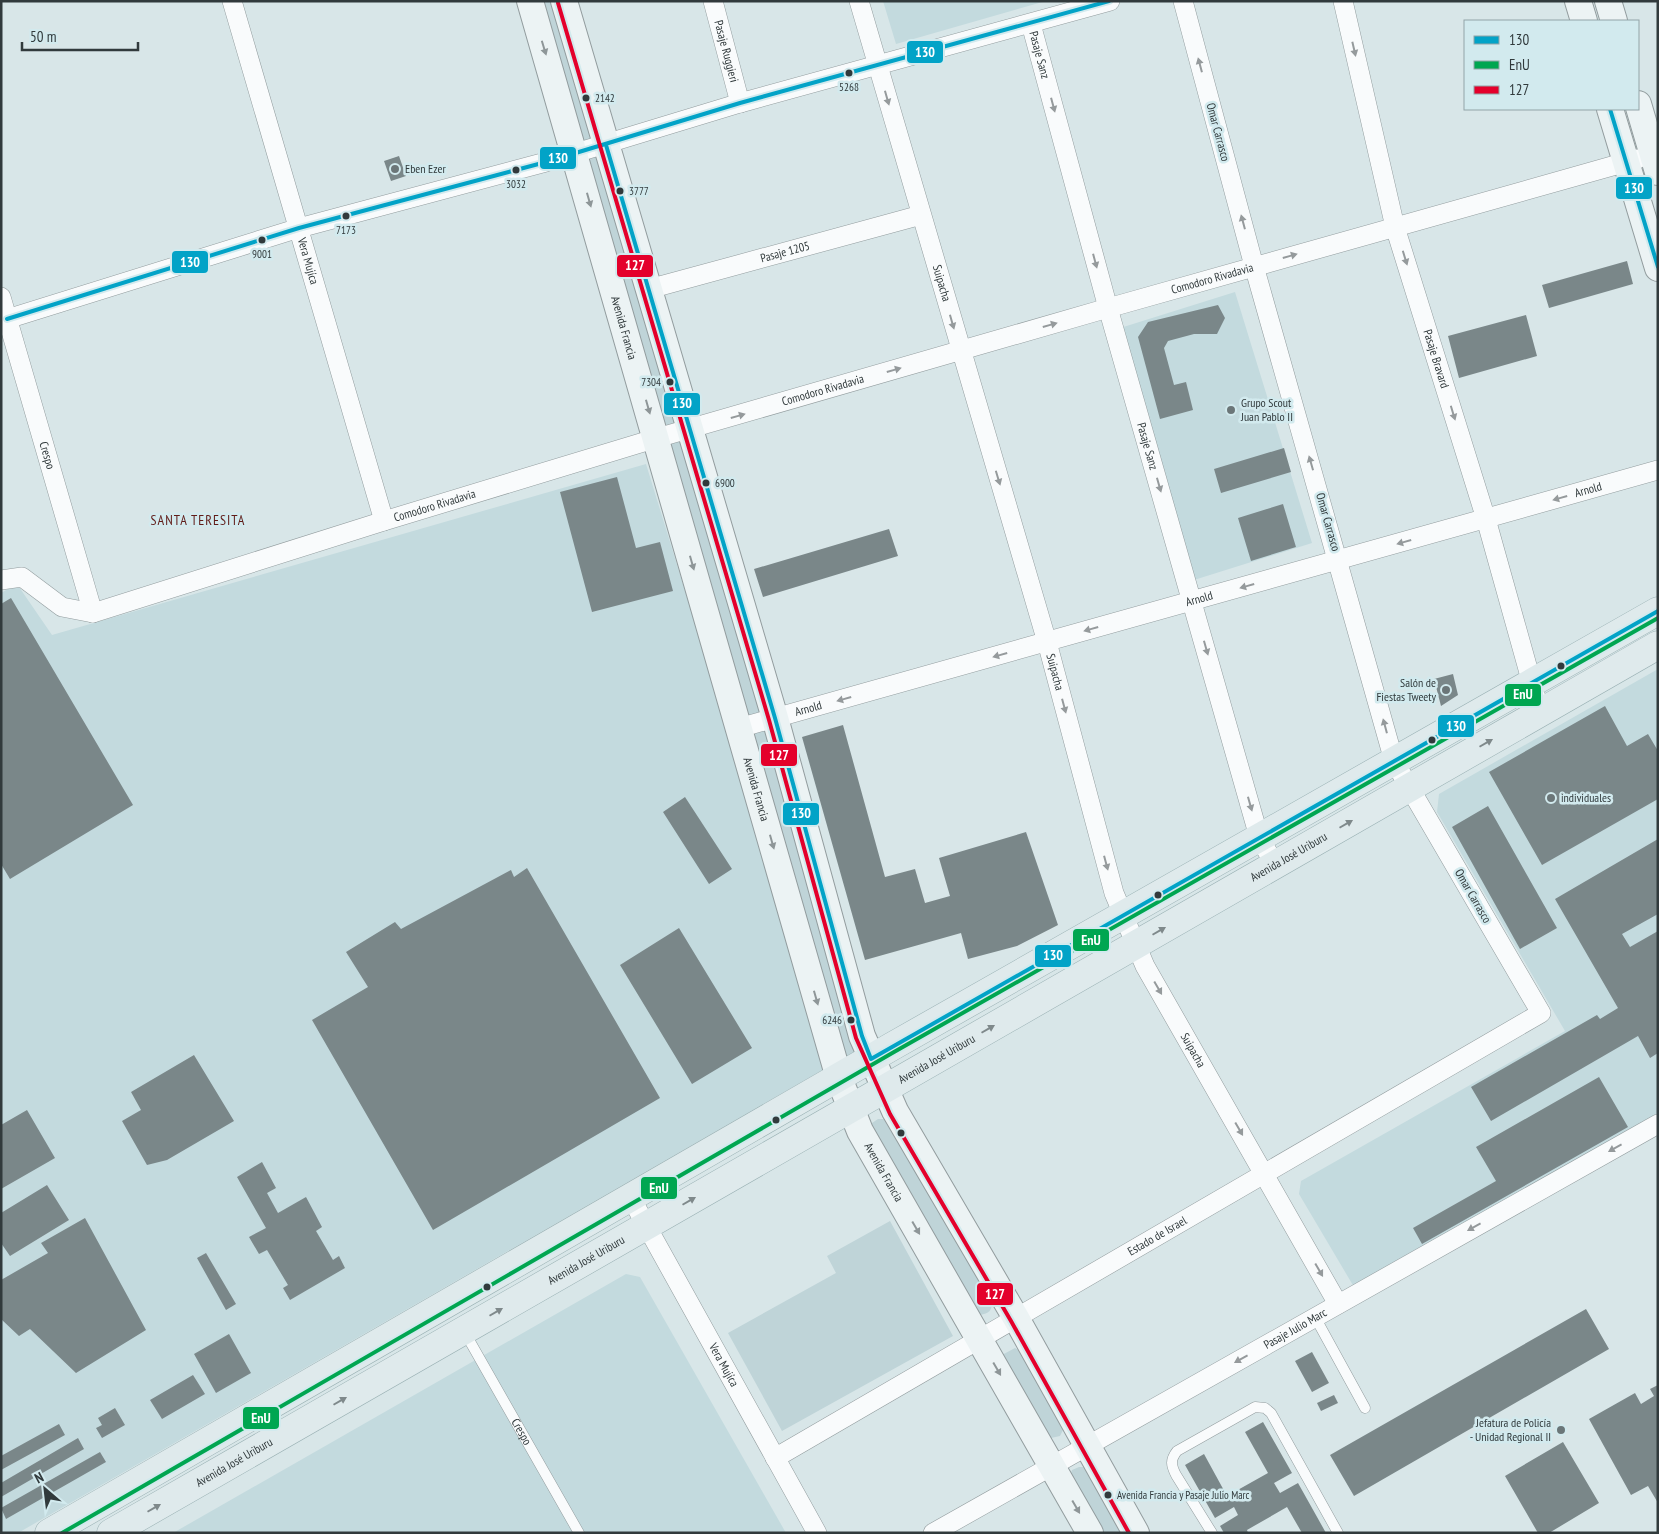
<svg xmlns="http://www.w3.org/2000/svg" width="1659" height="1534" viewBox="0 0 1659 1534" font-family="'PT Sans Narrow',sans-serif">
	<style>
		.built { fill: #c3dade }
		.green { fill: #bfd4d8 }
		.building { fill: #7a8789 }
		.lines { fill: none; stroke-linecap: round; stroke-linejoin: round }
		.lane-casing { stroke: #929c9e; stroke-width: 11 }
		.street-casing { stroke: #929c9e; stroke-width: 20 }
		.secondary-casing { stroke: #929c9e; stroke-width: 28 }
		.primary-casing { stroke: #99b0b3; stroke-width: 29 }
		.lane { stroke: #f9fbfc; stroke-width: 10 }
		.street { stroke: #f9fbfc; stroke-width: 19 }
		.secondary { stroke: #ecf3f4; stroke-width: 26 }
		.primary { stroke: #dfeaec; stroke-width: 28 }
		.bus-1-casing { stroke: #d2eaee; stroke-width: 8 }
		.bus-2-casing { stroke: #d2eaee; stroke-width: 8 }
		.bus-3-casing { stroke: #d2eaee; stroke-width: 8 }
		.bus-1 { stroke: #02a3c7; stroke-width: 4 }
		.bus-2 { stroke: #00a651; stroke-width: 4 }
		.bus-3 { stroke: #e4002b; stroke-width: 4 }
		.oneway { fill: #8e9698 }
		.oneway2 { fill: #959a9c }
		.oneway3 { fill: #7f898b }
		.bus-dot { fill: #313a3c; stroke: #d2eaee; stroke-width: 2 }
		.poi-dot { fill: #6b7678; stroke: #d2eaee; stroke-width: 2 }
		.labels { text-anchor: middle; stroke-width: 5; stroke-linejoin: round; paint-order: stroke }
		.bus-label { font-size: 11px; fill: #313a3c; stroke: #d2eaee }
		.street-label { font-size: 12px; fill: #313a3c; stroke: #d2eaee }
		.poi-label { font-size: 12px; fill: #313a3c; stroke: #d2eaee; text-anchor: start }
		.neighbourhood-label { font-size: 14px; letter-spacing: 1px; fill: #611c18; stroke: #d2eaee }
		.line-badge { stroke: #d2eaee; stroke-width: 2 }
		.badge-label { font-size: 14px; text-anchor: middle; font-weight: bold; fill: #fff }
	</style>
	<rect width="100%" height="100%" fill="#d8e6e8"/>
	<path class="built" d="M883 1H1046L896 44Z
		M1235 292 1312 543 1194 580 1117 329Z
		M646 464 831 1065 18 1533H1V593L17 584 52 635Z
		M1658 669V1113L1354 1287 1299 1194 1301 1181 1565 1031 1437 812 1439 794Z
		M626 1274 640 1277 786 1533H173Z"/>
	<path class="green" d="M530 1H564L871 1059 839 1078Z
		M878 1119H884L992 1302C992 1311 989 1313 980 1315L870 1128 872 1123Z
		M890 1221 953 1336 782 1431 728 1333 836 1273 827 1256Z
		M1015 1348 1022 1352 1064 1428 1060 1436 1051 1438 1045 1436 1002 1355Z
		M1079 1467H1085L1126 1533H1099L1070 1476 1072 1470Z"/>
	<path class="building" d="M399 156 406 176 391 181 384 161Z
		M1627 261 1633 284 1549 308 1542 285Z
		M1218 305 1225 318 1217 334H1194L1168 341 1164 348 1174 385 1186 382 1193 410 1160 419 1138 337 1148 322Z
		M1526 315 1537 356 1459 378 1448 336Z
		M1284 448 1291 472 1221 493 1214 469Z
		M617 477 636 548 660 542 673 591 592 612 560 492Z
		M1283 504 1296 547 1251 561 1238 518Z
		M889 529 898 556 763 597 754 569Z
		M11 598 133 805 10 879 1 864V604Z
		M1453 674 1458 695 1441 706 1434 679Z
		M1605 706 1627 746 1648 734 1658 751V799L1542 865 1489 772Z
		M843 725 885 877 915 869 925 903 950 896 939 858 1026 832 1058 925 1017 946 968 959 961 933 865 960 802 737Z
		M685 797 732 869 709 884 663 812Z
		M1488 806 1557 928 1520 949 1452 827Z
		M1658 839V914L1622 934 1630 947 1658 931V1053L1650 1058 1638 1036 1491 1121 1471 1087 1597 1015 1600 1019 1618 1008 1555 899Z
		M527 868 660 1098 433 1230 312 1020 368 987 346 952 395 922 401 929 511 870 514 877Z
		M679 928 752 1048 692 1084 620 965Z
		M194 1055 234 1121 167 1160 147 1165 122 1121 141 1110 131 1092Z
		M1599 1077 1628 1127 1422 1244 1413 1228 1496 1181 1476 1147Z
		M27 1110 55 1158 1 1189V1125Z
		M262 1162 276 1188 267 1193 278 1213 306 1197 322 1227 316 1231 333 1260 339 1256 345 1268 290 1300 283 1288 288 1285 267 1250 259 1254 249 1237 266 1228 237 1177Z
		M47 1185 69 1220 10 1256 1 1243V1213Z
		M85 1218 146 1330 76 1373 30 1329 19 1336 1 1319V1280L48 1253 41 1243Z
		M206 1253 236 1304 226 1310 197 1258Z
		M1586 1309 1609 1349 1354 1496 1330 1455Z
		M229 1334 251 1373 216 1393 194 1354Z
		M1312 1352 1329 1383 1312 1392 1295 1361Z
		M193 1375 205 1394 162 1419 150 1400Z
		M1658 1385V1503L1648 1486 1631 1495 1589 1419 1635 1393 1641 1404 1654 1396 1650 1389Z
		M1334 1395 1338 1403 1321 1411 1317 1403Z
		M115 1408 125 1425 102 1438 96 1428 102 1425 98 1418Z
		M1263 1422 1292 1473 1274 1483 1280 1493 1298 1483 1326 1533H1302L1287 1507 1247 1530 1248 1533H1224L1220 1526 1238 1515 1234 1507 1215 1518 1185 1465 1204 1454 1227 1496 1268 1473 1245 1432Z
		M59 1424 65 1435 1 1470V1456Z
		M78 1438 84 1449 1 1497V1483Z
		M1563 1442 1599 1503 1549 1533H1538L1505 1476Z
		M100 1452 106 1462 6 1519 1 1508Z"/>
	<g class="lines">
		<g class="lane-casing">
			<g id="lane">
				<path d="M1315 1317 1365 1408"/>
				<path id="s1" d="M464 1331 579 1533"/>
				<path d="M1212 1533 1176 1475C1171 1465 1170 1460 1177 1451L1255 1407 1265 1408 1271 1413 1338 1533"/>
			</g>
		</g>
		<g class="street-casing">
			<g id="street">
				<path id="s2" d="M232 1 384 521"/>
				<path id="s3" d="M713 1 740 103"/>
				<path id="s4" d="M859 1 1047 642 1114 893 1145 966 1338 1304"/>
				<path id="s5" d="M1343 1 1395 227 1486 519 1540 712"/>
				<path id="s6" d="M1031 24 1108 308 1259 837 1275 865"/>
				<path id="s7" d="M649 289 921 215"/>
				<path id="s8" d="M1 297 93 613"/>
				<path d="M1 321 299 228 546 162 740 103 1110 1"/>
				<path id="s9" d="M1 580 22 577 62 607 93 613 384 521 657 438 1108 308 1637 159"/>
				<path id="s10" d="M739 728 1658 470"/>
				<path id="s11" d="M631 1198 817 1533"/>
				<path id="s12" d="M775 1458 1541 1013 1394 761 1254 266 1183 1"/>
				<path id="s13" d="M933 1533 1658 1124"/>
			</g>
		</g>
		<g class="secondary-casing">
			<g id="secondary">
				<path id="s14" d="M530 1 839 1078 860 1131 1090 1533"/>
				<path d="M564 1 775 718 862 1036 895 1111 1016 1318 1136 1533"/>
				<path d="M1578 1 1584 21"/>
				<path d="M1608 1 1614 21"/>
				<path d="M1638 104 1658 172"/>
				<path d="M1610 109 1658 268"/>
			</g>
		</g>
		<g class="primary-casing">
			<g id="primary">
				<path d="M49 1533 891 1047 1658 611"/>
				<path id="s15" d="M111 1533 1658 645"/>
			</g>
		</g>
		<use href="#lane" class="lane"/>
		<use href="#street" class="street"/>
		<use href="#secondary" class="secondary"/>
		<use href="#primary" class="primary"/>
		<g class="bus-1-casing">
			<path id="bus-1" d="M1610 109 1658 267
				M606 145 775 718 862 1036 871 1059 1658 611
				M7 319 299 228 546 162 740 103 1109 1"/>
		</g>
		<g class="bus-2-casing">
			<path id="bus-2" d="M62 1533 894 1052 1658 618"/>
		</g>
		<g class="bus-3-casing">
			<path id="bus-3" d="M558 3 769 720 856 1038 890 1114 1011 1321 1129 1533"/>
		</g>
		<use href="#bus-1" class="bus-1"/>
		<use href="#bus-2" class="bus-2"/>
		<use href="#bus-3" class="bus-3"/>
	</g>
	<defs><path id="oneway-solid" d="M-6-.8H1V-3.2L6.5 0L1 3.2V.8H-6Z" transform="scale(1.25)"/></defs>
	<g class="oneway">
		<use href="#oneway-solid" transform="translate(544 48) rotate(73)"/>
		<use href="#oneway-solid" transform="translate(589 200) rotate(74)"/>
		<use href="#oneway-solid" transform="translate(648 407) rotate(74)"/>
		<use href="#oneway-solid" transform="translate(692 563) rotate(74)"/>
		<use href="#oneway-solid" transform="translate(772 842) rotate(74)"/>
		<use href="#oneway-solid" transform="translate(816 998) rotate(74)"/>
		<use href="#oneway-solid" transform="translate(916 1228) rotate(60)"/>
		<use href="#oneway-solid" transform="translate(997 1369) rotate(60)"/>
		<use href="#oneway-solid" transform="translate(1076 1507) rotate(60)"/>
	</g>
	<g class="oneway2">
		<use href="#oneway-solid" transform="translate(1354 49) rotate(77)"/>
		<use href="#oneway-solid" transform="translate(1200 65) rotate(-105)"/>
		<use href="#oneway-solid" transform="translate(887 98) rotate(74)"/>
		<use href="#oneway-solid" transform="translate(1053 105) rotate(75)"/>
		<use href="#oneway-solid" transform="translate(1243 222) rotate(-105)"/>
		<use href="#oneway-solid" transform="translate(1290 256) rotate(-16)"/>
		<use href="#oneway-solid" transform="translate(1405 258) rotate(73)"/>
		<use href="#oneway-solid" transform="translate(1095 261) rotate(75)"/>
		<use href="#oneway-solid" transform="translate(952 322) rotate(74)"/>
		<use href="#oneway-solid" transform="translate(1050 325) rotate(-16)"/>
		<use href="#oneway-solid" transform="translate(894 370) rotate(-16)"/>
		<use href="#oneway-solid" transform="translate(1453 413) rotate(73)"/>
		<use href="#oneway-solid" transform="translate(738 416) rotate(-16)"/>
		<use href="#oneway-solid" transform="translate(1311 463) rotate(-106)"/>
		<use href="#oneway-solid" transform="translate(998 478) rotate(73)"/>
		<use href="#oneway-solid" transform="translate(1159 485) rotate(74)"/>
		<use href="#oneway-solid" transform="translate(1560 498) rotate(164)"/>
		<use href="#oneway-solid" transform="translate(1404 542) rotate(164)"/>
		<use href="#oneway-solid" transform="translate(1247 586) rotate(164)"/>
		<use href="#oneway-solid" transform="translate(1091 629) rotate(164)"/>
		<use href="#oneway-solid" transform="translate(1206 648) rotate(74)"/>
		<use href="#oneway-solid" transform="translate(1000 655) rotate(164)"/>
		<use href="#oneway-solid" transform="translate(844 699) rotate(164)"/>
		<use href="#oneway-solid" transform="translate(1064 706) rotate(75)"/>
		<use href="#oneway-solid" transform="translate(1385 726) rotate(-105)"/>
		<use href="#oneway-solid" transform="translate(1250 804) rotate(74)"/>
		<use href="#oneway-solid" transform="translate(1106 863) rotate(75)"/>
		<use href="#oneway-solid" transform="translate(1158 988) rotate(60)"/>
		<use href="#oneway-solid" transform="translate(1239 1129) rotate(60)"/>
		<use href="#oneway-solid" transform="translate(1615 1148) rotate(151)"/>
		<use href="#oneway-solid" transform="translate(1474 1227) rotate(151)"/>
		<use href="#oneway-solid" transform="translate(1319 1270) rotate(60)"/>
		<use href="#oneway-solid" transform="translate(1241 1359) rotate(151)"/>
	</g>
	<g class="oneway3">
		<use href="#oneway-solid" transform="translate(1486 743) rotate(-30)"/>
		<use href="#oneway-solid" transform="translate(1346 824) rotate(-30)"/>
		<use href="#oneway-solid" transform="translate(1159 931) rotate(-30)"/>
		<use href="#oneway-solid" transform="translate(988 1029) rotate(-30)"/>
		<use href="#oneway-solid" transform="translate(689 1201) rotate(-30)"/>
		<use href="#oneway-solid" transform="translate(496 1312) rotate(-30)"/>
		<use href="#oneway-solid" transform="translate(340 1401) rotate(-30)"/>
		<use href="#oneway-solid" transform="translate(154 1508) rotate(-30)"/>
	</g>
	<g class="bus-dot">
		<circle cx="849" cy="73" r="4.5"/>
		<circle cx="586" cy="98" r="4.5"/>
		<circle cx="516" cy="170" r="4.5"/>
		<circle cx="620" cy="191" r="4.5"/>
		<circle cx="346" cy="216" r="4.5"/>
		<circle cx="262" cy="240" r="4.5"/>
		<circle cx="670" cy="382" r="4.5"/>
		<circle cx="706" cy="483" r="4.5"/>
		<circle cx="1561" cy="666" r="4.5"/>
		<circle cx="1432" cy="740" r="4.5"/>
		<circle cx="1158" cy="895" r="4.5"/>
		<circle cx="851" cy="1020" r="4.5"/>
		<circle cx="776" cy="1120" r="4.5"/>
		<circle cx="901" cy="1133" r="4.5"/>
		<circle cx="487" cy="1287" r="4.5"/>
		<circle cx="1108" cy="1495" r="4.5"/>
	</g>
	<g class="poi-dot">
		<circle cx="395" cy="169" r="5"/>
		<circle cx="1231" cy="410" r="5"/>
		<circle cx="1446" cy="690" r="5"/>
		<circle cx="1551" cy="798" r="5"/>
		<circle cx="1561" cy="1430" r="5"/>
	</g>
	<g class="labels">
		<g class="bus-label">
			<text x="849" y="91">5268</text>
			<text x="595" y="102" text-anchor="start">2142</text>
			<text x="516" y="188">3032</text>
			<text x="629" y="195" text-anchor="start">3777</text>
			<text x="346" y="234">7173</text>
			<text x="262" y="258">9001</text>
			<text x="661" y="386" text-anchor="end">7304</text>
			<text x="715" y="487" text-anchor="start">6900</text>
			<text x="842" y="1024" text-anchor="end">6246</text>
			<text x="1117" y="1499" text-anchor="start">Avenida Francia y Pasaje Julio Marc</text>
		</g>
		<g class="street-label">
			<text dy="4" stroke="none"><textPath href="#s3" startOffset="52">Pasaje Ruggieri</textPath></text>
			<text dy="4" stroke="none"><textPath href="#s6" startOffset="32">Pasaje Sanz</textPath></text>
			<text transform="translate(1218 132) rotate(75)" y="4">Omar Carrasco</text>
			<text dy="4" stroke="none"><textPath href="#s7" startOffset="141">Pasaje 1205</textPath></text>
			<text dy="4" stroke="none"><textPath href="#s2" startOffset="271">Vera Mujíca</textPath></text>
			<text dy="4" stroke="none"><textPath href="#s9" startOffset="1271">Comodoro Rivadavia</textPath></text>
			<text dy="4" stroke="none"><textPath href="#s4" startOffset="294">Suipacha</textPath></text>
			<text dy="4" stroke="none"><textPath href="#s14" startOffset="340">Avenida Francia</textPath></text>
			<text dy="4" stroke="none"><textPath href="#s5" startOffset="370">Pasaje Bravard</textPath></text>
			<text dy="4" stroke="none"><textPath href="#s9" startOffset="866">Comodoro Rivadavia</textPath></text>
			<text dy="4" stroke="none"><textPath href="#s6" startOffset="438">Pasaje Sanz</textPath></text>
			<text dy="4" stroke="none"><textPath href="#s8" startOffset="165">Crespo</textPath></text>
			<text dy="4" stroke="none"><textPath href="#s10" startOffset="882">Arnold</textPath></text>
			<text dy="4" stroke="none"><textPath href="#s9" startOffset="461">Comodoro Rivadavia</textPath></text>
			<text transform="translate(1328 522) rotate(74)" y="4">Omar Carrasco</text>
			<text dy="4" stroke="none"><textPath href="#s10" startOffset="478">Arnold</textPath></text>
			<text dy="4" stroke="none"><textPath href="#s4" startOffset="699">Suipacha</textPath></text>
			<text dy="4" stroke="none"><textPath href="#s10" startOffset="72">Arnold</textPath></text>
			<text dy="4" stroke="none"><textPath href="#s14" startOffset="820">Avenida Francia</textPath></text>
			<text dy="4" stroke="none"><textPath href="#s15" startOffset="1358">Avenida José Uriburu</textPath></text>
			<text transform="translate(1473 896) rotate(60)" y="4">Omar Carrasco</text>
			<text dy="4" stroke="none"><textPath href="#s4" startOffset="1104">Suipacha</textPath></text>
			<text dy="4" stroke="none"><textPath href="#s15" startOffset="952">Avenida José Uriburu</textPath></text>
			<text dy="4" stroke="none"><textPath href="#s14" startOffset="1225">Avenida Francia</textPath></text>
			<text dy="4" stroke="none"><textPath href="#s12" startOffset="442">Estado de Israel</textPath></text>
			<text dy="4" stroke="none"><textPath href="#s15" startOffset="548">Avenida José Uriburu</textPath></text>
			<text dy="4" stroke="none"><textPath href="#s13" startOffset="416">Pasaje Julio Marc</textPath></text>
			<text dy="4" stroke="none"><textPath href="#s11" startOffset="191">Vera Mujíca</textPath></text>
			<text dy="4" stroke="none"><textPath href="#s1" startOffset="116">Crespo</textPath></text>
			<text dy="4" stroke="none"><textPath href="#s15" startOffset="142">Avenida José Uriburu</textPath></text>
		</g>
		<g class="poi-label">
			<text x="405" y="173">Eben Ezer</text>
			<text x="1241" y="407">Grupo Scout<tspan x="1241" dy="14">Juan Pablo II</tspan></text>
			<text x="1436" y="687" text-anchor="end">Salón de<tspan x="1436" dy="14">Fiestas Tweety</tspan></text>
			<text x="1561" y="802">individuales</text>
			<text x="1551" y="1427" text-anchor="end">Jefatura de Policía<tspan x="1551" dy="14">- Unidad Regional II</tspan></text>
		</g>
		<g class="neighbourhood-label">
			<text x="198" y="525">SANTA TERESITA</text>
		</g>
	</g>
	<g class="line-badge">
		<rect x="906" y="40" width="38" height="24" rx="5" fill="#02a3c7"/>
		<rect x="539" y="146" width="38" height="24" rx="5" fill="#02a3c7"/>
		<rect x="1615" y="176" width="38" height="24" rx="5" fill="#02a3c7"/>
		<rect x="171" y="250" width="38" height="24" rx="5" fill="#02a3c7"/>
		<rect x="616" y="254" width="38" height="24" rx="5" fill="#e4002b"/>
		<rect x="663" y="392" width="38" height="24" rx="5" fill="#02a3c7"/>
		<rect x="1504" y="683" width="38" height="24" rx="5" fill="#00a651"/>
		<rect x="1437" y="714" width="38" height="24" rx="5" fill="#02a3c7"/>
		<rect x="760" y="743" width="38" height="24" rx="5" fill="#e4002b"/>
		<rect x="782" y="802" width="38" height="24" rx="5" fill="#02a3c7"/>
		<rect x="1072" y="928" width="38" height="24" rx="5" fill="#00a651"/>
		<rect x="1034" y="944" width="38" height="24" rx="5" fill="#02a3c7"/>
		<rect x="640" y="1176" width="38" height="24" rx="5" fill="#00a651"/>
		<rect x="976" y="1282" width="38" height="24" rx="5" fill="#e4002b"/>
		<rect x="242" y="1406" width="38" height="24" rx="5" fill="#00a651"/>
	</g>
	<g class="badge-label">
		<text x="925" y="57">130</text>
		<text x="558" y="163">130</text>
		<text x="1634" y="193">130</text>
		<text x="190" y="267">130</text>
		<text x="635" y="270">127</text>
		<text x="682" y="408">130</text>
		<text x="1523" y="699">EnU</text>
		<text x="1456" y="731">130</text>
		<text x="779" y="760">127</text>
		<text x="801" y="818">130</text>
		<text x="1091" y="945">EnU</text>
		<text x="1053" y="960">130</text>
		<text x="659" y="1193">EnU</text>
		<text x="995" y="1299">127</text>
		<text x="261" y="1423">EnU</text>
	</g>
	<rect width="1659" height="1534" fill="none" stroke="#313a3c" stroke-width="5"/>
	<rect x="1464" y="20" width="175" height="90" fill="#d2eaee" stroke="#92a4a7"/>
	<rect x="1474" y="36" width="25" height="8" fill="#02a3c7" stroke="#92a4a7"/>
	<text x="1509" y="45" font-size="15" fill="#313a3c">130</text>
	<rect x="1474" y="61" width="25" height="8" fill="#00a651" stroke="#92a4a7"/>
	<text x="1509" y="70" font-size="15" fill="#313a3c">EnU</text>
	<rect x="1474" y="86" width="25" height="8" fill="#e4002b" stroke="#92a4a7"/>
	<text x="1509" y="95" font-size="15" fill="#313a3c">127</text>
	<g transform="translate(45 1489) rotate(332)" stroke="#d2eaee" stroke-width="4" paint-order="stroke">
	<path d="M0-4L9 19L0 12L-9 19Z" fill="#313a3c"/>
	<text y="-8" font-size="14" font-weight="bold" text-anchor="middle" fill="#313a3c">N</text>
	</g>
	<path d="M22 42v8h116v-8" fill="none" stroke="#313a3c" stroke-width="2.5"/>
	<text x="30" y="42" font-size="15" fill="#313a3c" stroke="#d2eaee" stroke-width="4" paint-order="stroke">50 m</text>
</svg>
